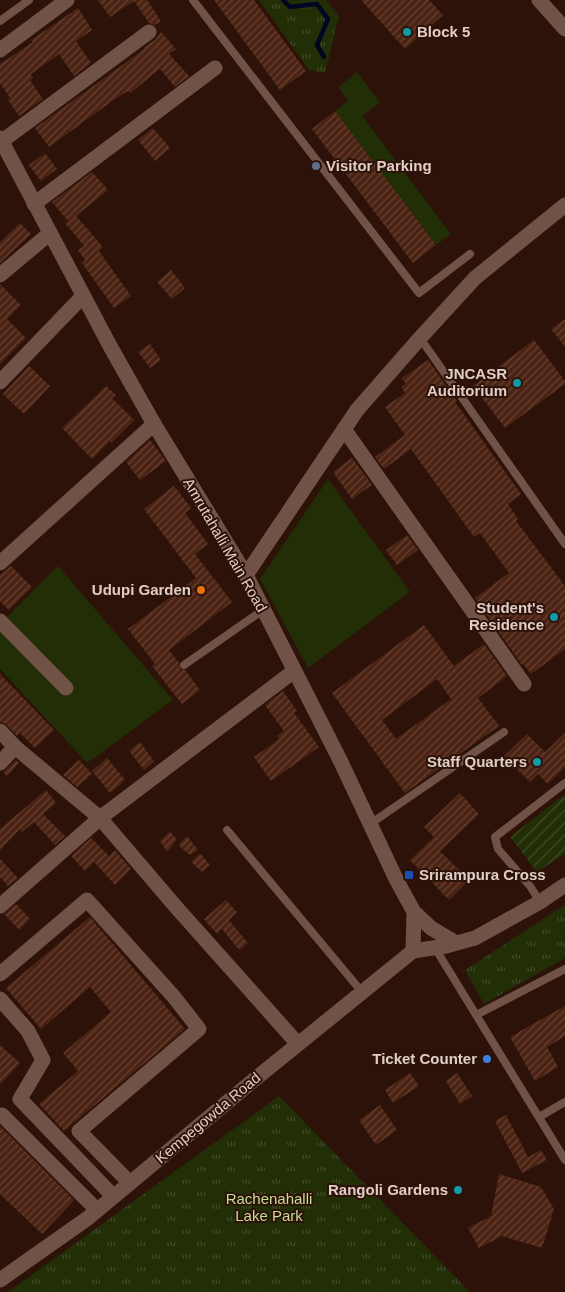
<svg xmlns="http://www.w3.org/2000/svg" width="565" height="1292" viewBox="0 0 565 1292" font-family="Helvetica,sans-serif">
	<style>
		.grass { fill: #222e06 }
		.park { fill: url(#park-tufts) }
		.garden { fill: url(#garden-furrows) }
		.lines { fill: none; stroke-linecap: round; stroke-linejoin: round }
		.stream { stroke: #000622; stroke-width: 4.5 }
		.building { fill: url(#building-hatch); fill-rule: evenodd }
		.service { stroke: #715246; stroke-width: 8 }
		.minor { stroke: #715246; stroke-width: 15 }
		.tertiary { stroke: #715246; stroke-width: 15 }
		.culture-dot { fill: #0f9aa8; stroke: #2c1209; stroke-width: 2 }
		.service-dot { fill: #5c6f8a; stroke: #2c1209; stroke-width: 2 }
		.food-dot { fill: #e8710a; stroke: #2c1209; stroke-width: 2 }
		.transit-dot { fill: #1a4fb4; stroke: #2c1209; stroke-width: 2 }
		.shop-dot { fill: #3f7fe0; stroke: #2c1209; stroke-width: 2 }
		.labels { text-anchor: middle; stroke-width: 4; stroke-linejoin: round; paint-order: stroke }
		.poi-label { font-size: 15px; font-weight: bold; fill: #e0cdc6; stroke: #2c1209; text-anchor: end }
		.street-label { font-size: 15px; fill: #e0cdc6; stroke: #2c1209 }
		.park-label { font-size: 15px; fill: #c4dd95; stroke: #2c1209 }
	</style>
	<defs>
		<pattern id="park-tufts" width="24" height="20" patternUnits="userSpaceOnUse" patternTransform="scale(1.25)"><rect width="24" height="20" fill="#222e06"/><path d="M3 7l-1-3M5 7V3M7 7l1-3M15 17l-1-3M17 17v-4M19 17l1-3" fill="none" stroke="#424b29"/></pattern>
		<pattern id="garden-furrows" width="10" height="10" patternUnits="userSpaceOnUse" patternTransform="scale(1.25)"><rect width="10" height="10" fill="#222e06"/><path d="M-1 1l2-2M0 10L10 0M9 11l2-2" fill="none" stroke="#424b29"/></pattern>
		<pattern id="building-hatch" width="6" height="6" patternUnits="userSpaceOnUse" patternTransform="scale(1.25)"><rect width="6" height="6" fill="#4c2313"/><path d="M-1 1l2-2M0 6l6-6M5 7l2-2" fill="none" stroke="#664234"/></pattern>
	</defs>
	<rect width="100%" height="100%" fill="#2c1209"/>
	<path class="grass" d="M357 72 380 103 362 116 451 234 436 245 335 111 348 101 338 87Z
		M328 479 410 592 308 668 260 579Z
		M58 566 173 700 87 763 0 669V624Z"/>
	<path class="park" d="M259 0H326L339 16 325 73 309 70Z
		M565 905V958L484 1004 465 970Z
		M279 1096 470 1292H8Z"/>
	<path class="garden" d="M565 794V854L537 872 510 837Z"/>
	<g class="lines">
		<path class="stream" d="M283 0 290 7 317 4 328 19 317 45 324 57"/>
	</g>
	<path class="building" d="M98 0H147L161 21 155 25 149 23 134 1 110 17Z
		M214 0H254L306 71 280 90Z
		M361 0H429L443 15 405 49Z
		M78 8 92 30 76 41 91 63 74 76 59 54 31 74 33 78 30 80 43 99 19 116 8 100 10 98 0 83V64L33 42 31 40Z
		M161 32 176 49 169 54 189 76 175 87 160 69 130 93 128 91 112 101 49 147 35 128 128 61 145 48 144 47 155 40Z
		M335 111 436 245 413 263 312 129Z
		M153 128 170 148 155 161 138 140Z
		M45 153 57 169 41 181 29 165Z
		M92 172 108 190 76 216 103 247 99 251 131 296 114 308 82 263 85 260 78 250 84 246 65 223 68 221 52 202Z
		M20 223 31 234 0 263V242Z
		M171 270 185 288 172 299 157 282Z
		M0 284 21 305 7 319 26 338 0 364Z
		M565 319V347L551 329Z
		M534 340 565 381V384L505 428 473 386Z
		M150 344 161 360 150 368 138 352Z
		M428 360 457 401 455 402 521 494 508 504 518 519 516 521 565 586V649L531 674 523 664 522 665 475 598 509 573 480 533 474 537 411 449 384 469 375 457 405 435 385 407 405 393 401 387 406 384 402 378Z
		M29 366 50 386 24 414 3 394Z
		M106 386 116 395 112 398 134 420 111 443 110 441 92 459 62 428Z
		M150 440 166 461 140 480 126 462Z
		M352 458 372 485 352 499 333 472Z
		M174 486 191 508 185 513 208 544 195 554 232 602 169 650 179 663 180 669 185 670 200 690 182 704 152 666 155 664 128 629 196 578 144 509Z
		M407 535 418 550 397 565 386 550Z
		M11 566 32 587 9 610 0 601V575Z
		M424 625 454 666 484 644 507 676 478 698 499 726 405 793 332 693ZM437 679 451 699 396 739 382 720Z
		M0 674 54 730 35 748 20 733 17 736 6 724 0 722Z
		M283 691 297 711 294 713 319 747 271 781 254 757 279 739 277 736 284 731 265 705Z
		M565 733V767L548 784 538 774 530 782 504 756 527 734 545 752Z
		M140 742 154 761 144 770 129 751Z
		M107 758 125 780 110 793 92 771Z
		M16 760 19 763 7 776 3 772Z
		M79 760 92 774 77 787 63 775Z
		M46 790 56 803 43 814 65 836 55 845 34 822 22 832 20 829 0 850V829Z
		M460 793 479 814 440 851 469 880 449 900 410 860 434 837 424 827Z
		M170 831 177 840 167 852 160 841Z
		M187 836 198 850 190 855 178 845Z
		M91 838 109 856 115 850 131 869 115 885 94 862 85 871 71 856Z
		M200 853 210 865 202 872 191 862Z
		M0 859 18 878 8 886 0 877Z
		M226 900 237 912 229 920 248 943 239 950 222 929 217 934 204 919Z
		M16 904 30 919 19 930 4 914Z
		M90 917 185 1029 64 1131 39 1104 78 1071 63 1053 111 1012 90 987 41 1029 6 988Z
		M565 1006V1036L547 1047 558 1067 535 1081 510 1037Z
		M0 1045 20 1063 0 1085Z
		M410 1073 419 1086 393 1103 385 1090Z
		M457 1073 472 1096 460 1104 446 1081Z
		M380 1105 397 1130 376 1145 359 1120Z
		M506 1115 528 1157 541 1150 547 1160 522 1173 495 1121Z
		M0 1126 74 1200 42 1234 0 1194Z
		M499 1174 541 1187 554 1209 542 1248 502 1236 479 1248 468 1228 491 1216Z"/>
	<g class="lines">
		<path class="service" d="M193 0 419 293 470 254
			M0 21 29 0
			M420 338 565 544
			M184 665 263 610
			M370 824 504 732
			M227 830 362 992
			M540 902 530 886 498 849 495 837 565 783
			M435 948 565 1160
			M476 1015 565 969
			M539 1117 565 1102"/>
		<path class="minor" d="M539 0 565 29
			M0 50 67 0
			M2 141 149 32
			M34 204 215 68
			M0 275 49 234
			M0 382 83 296
			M344 429 524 684
			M0 563 154 424
			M246 575 357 410 420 338 475 278 565 205
			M0 621 66 688
			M0 731 15 747 0 763
			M15 747 100 818 294 671
			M0 906 100 818 176 907 298 1044
			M0 974 87 900 174 997 199 1029 79 1131 130 1183
			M0 999 28 1031 43 1060 20 1099 113 1196
			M2 1115 97 1210"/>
		<path class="tertiary" d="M0 138 110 346 154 424 246 575 340 760 397 881 414 912 431 928 456 943
			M413 951 446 946 475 938 540 902 565 885
			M0 1280 88 1218 249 1084 413 951 414 912"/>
	</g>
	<g class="culture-dot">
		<circle cx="407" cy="32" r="5"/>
		<circle cx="517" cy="383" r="5"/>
		<circle cx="554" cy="617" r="5"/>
		<circle cx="537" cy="762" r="5"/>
		<circle cx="458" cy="1190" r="5"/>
	</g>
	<circle class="service-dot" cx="316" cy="166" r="5"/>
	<circle class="food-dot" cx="201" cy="590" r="5"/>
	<rect class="transit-dot" x="404" y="870" width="10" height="10" rx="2.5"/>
	<circle class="shop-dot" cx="487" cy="1059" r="5"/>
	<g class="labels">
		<g class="poi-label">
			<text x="417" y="37" text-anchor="start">Block 5</text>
			<text x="326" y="171" text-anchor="start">Visitor Parking</text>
			<text x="507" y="379">JNCASR<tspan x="507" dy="17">Auditorium</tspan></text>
			<text x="191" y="595">Udupi Garden</text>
			<text x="544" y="613">Student's<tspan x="544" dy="17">Residence</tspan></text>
			<text x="527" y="767">Staff Quarters</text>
			<text x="419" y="880" text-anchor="start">Srirampura Cross</text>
			<text x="477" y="1064">Ticket Counter</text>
			<text x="448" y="1195">Rangoli Gardens</text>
		</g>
		<g class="street-label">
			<text transform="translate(225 545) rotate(60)" y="5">Amrutahalli Main Road</text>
			<text transform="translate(208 1118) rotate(-40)" y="5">Kempegowda Road</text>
		</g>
		<g class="park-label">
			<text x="269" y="1204">Rachenahalli<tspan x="269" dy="17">Lake Park</tspan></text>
		</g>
	</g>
</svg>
